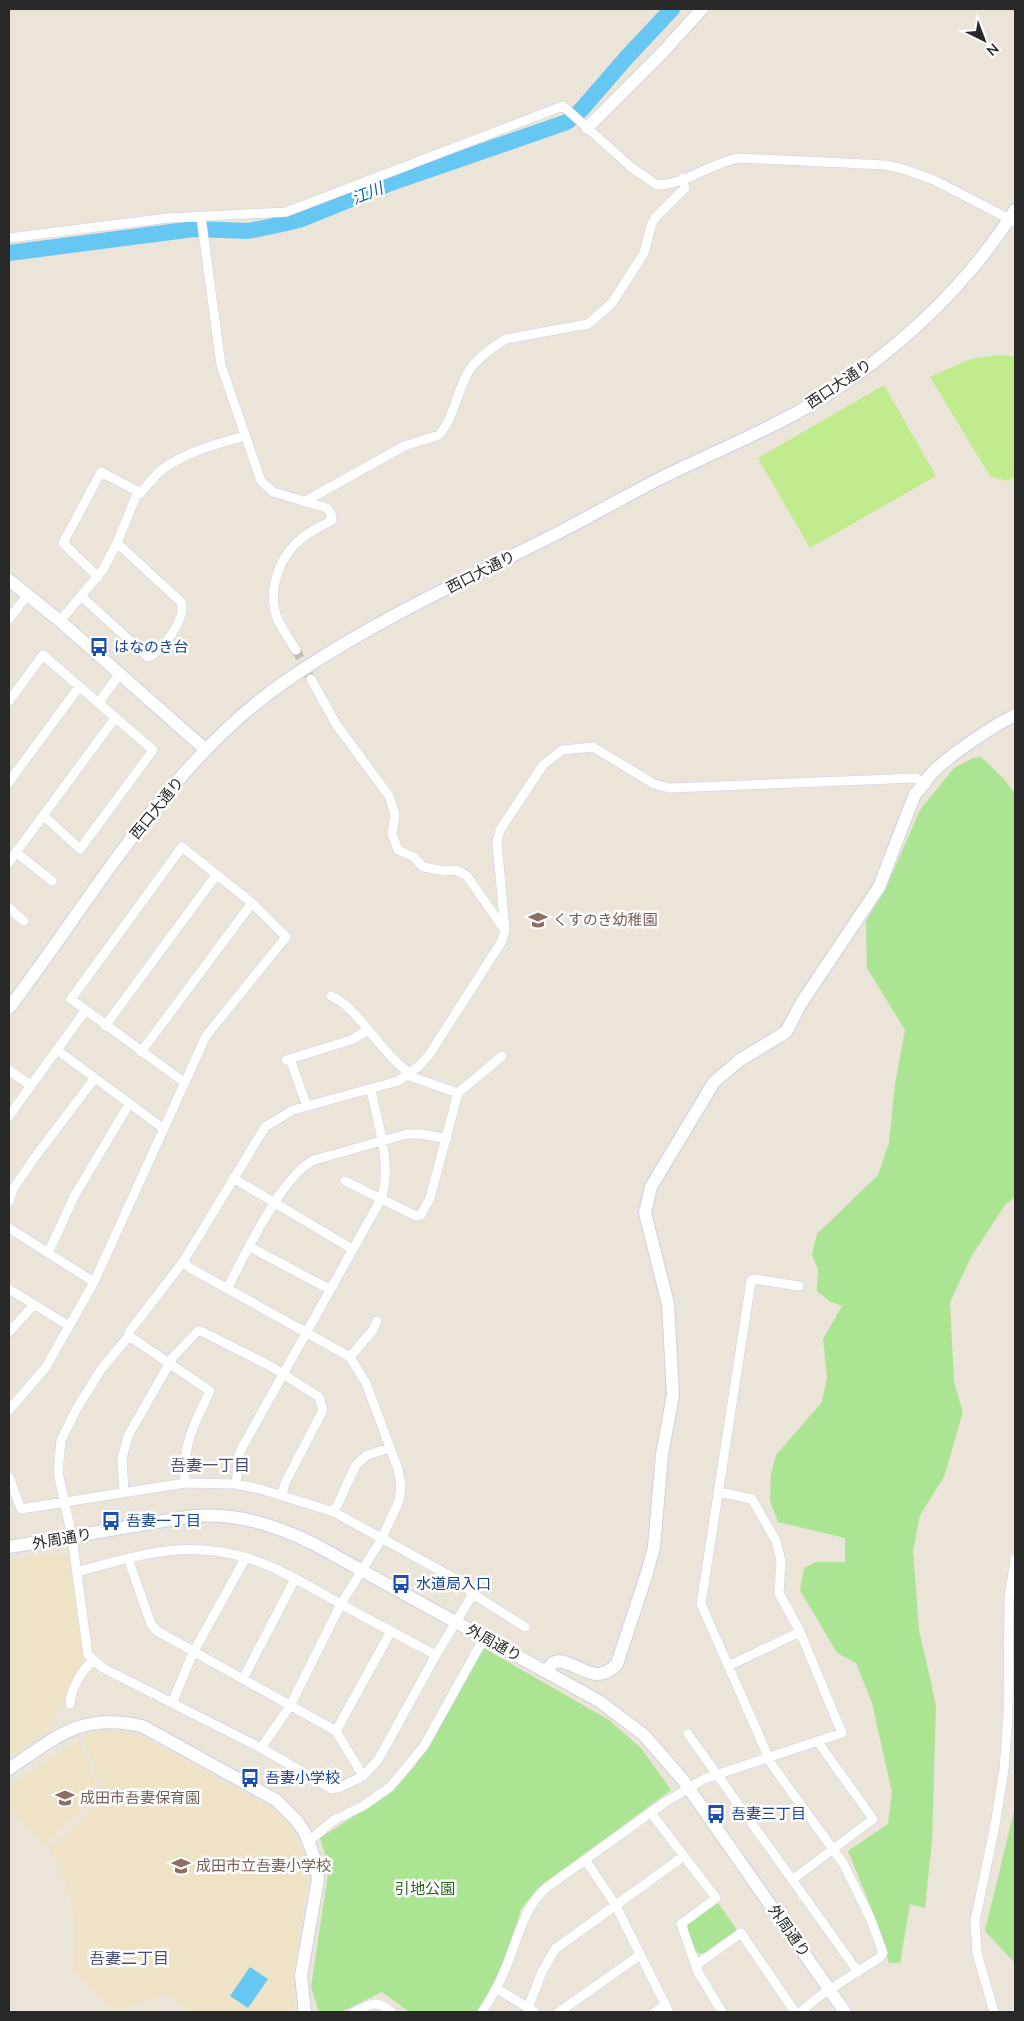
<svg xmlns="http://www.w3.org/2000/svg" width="1024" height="2021" viewBox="0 0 1024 2021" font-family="'Nunito Sans','Noto Sans JP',sans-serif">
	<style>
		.education { fill: #eee3c6 }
		.green { fill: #abe492 }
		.pitch { fill: #c0ec8d }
		.water { fill: #66c7f2 }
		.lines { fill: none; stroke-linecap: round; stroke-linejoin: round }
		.river { stroke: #66c7f2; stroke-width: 16 }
		.street-tunnel { stroke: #c4beb5; stroke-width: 9; stroke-dasharray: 9 4.5; stroke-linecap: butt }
		.street-casing { stroke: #ced1e2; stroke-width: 10 }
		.secondary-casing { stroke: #ced1e2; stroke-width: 14 }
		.street { stroke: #fff; stroke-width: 9 }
		.secondary { stroke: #fff; stroke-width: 12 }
		.labels { text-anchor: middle; stroke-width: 5; stroke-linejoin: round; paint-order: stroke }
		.street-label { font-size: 15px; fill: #282828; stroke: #fff }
		.transit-label { font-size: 15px; fill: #164399; stroke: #fff; text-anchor: start }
		.education-label { font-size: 15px; fill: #785e54; stroke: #fff; text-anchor: start }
		.park-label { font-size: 15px; fill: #246617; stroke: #fff }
		.water-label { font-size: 16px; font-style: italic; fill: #09629b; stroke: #fff }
		.neighbourhood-label { font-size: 16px; fill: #474e79; stroke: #fff }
	</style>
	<rect width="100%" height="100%" fill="#ebe4d8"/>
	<path class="education" d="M59 1553 71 1559 87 1655 45 1733 9 1757V1560Z
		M103 1730 123 1731 146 1739 272 1808 292 1827 304 1854 308 1878 292 1982 295 2012H190L166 1994 115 2012 73 1970 75 1921 67 1886 49 1849 96 1805 100 1797 101 1785 83 1737Z
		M78 1741 95 1782 96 1791 92 1801 44 1844 9 1806V1790L12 1785Z"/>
	<path class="green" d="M981 757 1001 776 1015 793V1197L1005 1205 971 1257 950 1302 954 1382 963 1412 944 1477 920 1515 913 1551 919 1630 936 1705 932 1840 925 1908 910 1904 900 1963H889L871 1907 848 1851 888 1824 892 1792 872 1703 856 1663 837 1653 800 1590 804 1568 816 1562H845V1538L778 1522 770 1501 771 1474 776 1455 822 1402 827 1377 823 1339 842 1306 831 1302 817 1291 818 1269 812 1255 817 1234 878 1175 889 1143 895 1084 905 1030 867 968 866 921 885 890 920 810 954 768 973 758Z
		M482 1647 609 1720 641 1748 671 1790 537 1889 521 1909 504 1968 479 2012H409L382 1992 341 2012H319L311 1987 329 1867 320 1838 393 1791 415 1766Z
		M1015 1807V1963L985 1931Z
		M718 1903 737 1930 706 1953 700 1954C692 1950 687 1932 688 1924Z"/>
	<path class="pitch" d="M998 355 1015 356V477L1007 481 990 476 930 377 971 359Z
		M884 385 936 476 810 548 758 458Z"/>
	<path class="water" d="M250 1967 268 1979 248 2008 230 1996Z"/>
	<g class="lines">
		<path class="river" d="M9 253 194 229 248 231 273 226 299 220 388 184 567 122 581 110 627 57 672 9"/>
		<path class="street-tunnel" d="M296 650 311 679"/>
		<g class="street-casing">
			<path id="street" d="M201 217 221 365 261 481 273 492 327 508 331 514 332 520C322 526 310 531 302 538 279 556 266 592 278 620 283 630 290 640 296 650
				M9 238 168 218 286 212 563 106 632 168 657 185C686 185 711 162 740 158L885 165 900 168 934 180 1015 222
				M304 502 404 446 439 435C456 416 457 385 473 365 482 355 494 346 506 339L588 324 612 303 644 253 651 226 655 218 685 188 683 178
				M98 577 63 543 101 472 141 493
				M82 597 148 657C162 652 187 618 181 602L117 543
				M9 619 28 594
				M60 621 102 571 117 543 136 496C146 490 152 477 163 469 187 451 217 444 245 436
				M311 679 336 724 389 796 395 814 392 834 398 850 414 857 423 867 445 871 456 870 467 876 504 929
				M9 701 43 655 153 750 80 849 44 816
				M99 702 119 675
				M9 782 79 687
				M17 853 52 881
				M9 862 115 718
				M9 908 24 921
				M331 996C358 1007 381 1054 410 1073L409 1076 458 1093
				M105 1026 217 874
				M57 1050 164 1129
				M141 1052 252 903
				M290 1059 307 1106
				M286 1060 351 1040 367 1031
				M9 1070 31 1086
				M9 1116 85 1011
				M233 1178 352 1249
				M345 1181 416 1216 421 1215 430 1198 458 1093 502 1056
				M9 1201 13 1189 35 1157 95 1078
				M9 1228 94 1282
				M250 1247 329 1289
				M48 1253 75 1195 129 1104
				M183 1262 190 1268 350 1357 366 1383 398 1469 401 1485 399 1501 382 1538 341 1604 290 1706 261 1748
				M799 1286 753 1279 751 1281 701 1604 772 1765 843 1863 871 1920 883 1953 879 1958 821 1995 800 2012
				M227 1288C246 1254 281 1176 314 1160L407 1134H422L447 1139
				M9 1289 69 1326
				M9 1332 34 1305
				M129 1336 210 1391C193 1427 183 1442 185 1483
				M350 1357 373 1330 377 1321
				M9 1410 46 1367 94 1282 206 1036 286 937 252 903 182 847 71 999 185 1083
				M9 1477 21 1509 185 1483 236 1484 260 1489 334 1512 461 1582 473 1594 525 1627
				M236 1484 239 1454 243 1446 381 1199C393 1164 377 1123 371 1089
				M124 1492 122 1458 128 1436 173 1357 198 1331 203 1332 272 1367 319 1397 323 1410 285 1483 282 1494
				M334 1512 356 1465 367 1455 390 1448
				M128 1558 151 1624 157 1631 336 1731 363 1776
				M77 1572C118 1561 160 1547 203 1550 257 1553 294 1578 339 1603 371 1621 404 1638 436 1655
				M473 1594 436 1655 378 1760 363 1776 341 1787 332 1789 261 1748 103 1668 88 1655 72 1537 58 1472 61 1440 77 1408 102 1368 129 1336V1332L183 1262 265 1127 293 1110 398 1081 418 1067 429 1055 502 941 505 930 497 842 500 830 543 765 562 750 593 747 654 784 669 788 916 778 925 785
				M728 1666 800 1632
				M243 1679 295 1579
				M172 1703 193 1653 246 1557
				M70 1704C70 1691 82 1669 93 1661
				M336 1731 391 1631
				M688 1734 858 1972
				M651 1813 716 1898 681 1924 698 1972 722 2012
				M309 1841 334 1820 363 1806 390 1787 424 1746 484 1638
				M586 1861 615 1904 669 2012
				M792 1880 873 1819 818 1742
				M696 1965 741 1933 795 2012
				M496 1988 535 2012
				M528 2008 542 1972 555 1949 684 1856
				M354 2012C372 2004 375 1999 392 2012
				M482 2012C490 2000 497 1988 503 1974 516 1946 522 1908 547 1887L664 1803 704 1779 842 1733 800 1632 779 1593 781 1561 776 1541 752 1499 719 1492
				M559 2012 640 1955
				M655 2012 664 2006
				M994 2012 977 1953 975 1921 995 1825 1004 1769 1008 1715 1009 1599 1015 1559"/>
		</g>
		<g class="secondary-casing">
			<path id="secondary" d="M587 128 663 52 702 9
				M9 580 60 621 206 750
				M9 1008C92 899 169 762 283 683 366 625 458 583 548 538 586 519 622 498 659 479 709 454 763 433 812 404 892 356 965 289 1015 210
				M9 1547 193 1516C236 1513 273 1524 312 1543L599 1701 644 1735 683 1780 845 2012
				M546 1671 553 1663 559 1661C582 1665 596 1686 617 1664L647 1573 654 1547 662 1454 673 1395 668 1304 645 1213 651 1187 714 1082 740 1060 786 1032 802 1002 879 887 915 794C922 788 926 779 932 773 951 754 991 727 1015 715
				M9 1769C56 1737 81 1712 142 1726L276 1800 297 1821 305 1833 314 1857 318 1879 301 1976 305 2012"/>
		</g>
		<use href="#street" class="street"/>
		<use href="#secondary" class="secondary"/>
	</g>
	<defs>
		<g id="bus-bare" transform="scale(1.5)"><path d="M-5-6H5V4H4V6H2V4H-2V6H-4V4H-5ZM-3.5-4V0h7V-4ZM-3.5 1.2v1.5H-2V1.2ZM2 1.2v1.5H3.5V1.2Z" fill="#1a4fb4" stroke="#fff" stroke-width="2.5" paint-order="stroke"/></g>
		<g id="school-bare" transform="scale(1.5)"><path d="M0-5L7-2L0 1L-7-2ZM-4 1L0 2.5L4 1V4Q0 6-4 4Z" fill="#8d6e63" stroke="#fff" stroke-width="2.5" paint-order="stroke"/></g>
	</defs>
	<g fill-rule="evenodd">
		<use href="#bus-bare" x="99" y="647"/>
		<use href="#school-bare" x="538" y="920"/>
		<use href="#bus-bare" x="111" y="1521"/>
		<use href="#bus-bare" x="401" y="1584"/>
		<use href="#bus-bare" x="250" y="1778"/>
		<use href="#school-bare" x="65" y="1798"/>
		<use href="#bus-bare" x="716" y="1814"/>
		<use href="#school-bare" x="181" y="1866"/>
	</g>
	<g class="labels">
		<g class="street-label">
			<text transform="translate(839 384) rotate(-34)" y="5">西口大通り</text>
			<text transform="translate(481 572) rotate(-27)" y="5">西口大通り</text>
			<text transform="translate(157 808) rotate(-51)" y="5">西口大通り</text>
			<text transform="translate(62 1539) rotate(-10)" y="5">外周通り</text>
			<text transform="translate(494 1643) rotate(29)" y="5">外周通り</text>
			<text transform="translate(789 1931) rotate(55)" y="5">外周通り</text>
		</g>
		<g class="transit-label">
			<text x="114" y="652">はなのき台</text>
			<text x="126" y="1526">吾妻一丁目</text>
			<text x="416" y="1589">水道局入口</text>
			<text x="265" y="1783">吾妻小学校</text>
			<text x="731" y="1819">吾妻三丁目</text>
		</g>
		<g class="education-label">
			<text x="553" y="925">くすのき幼稚園</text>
			<text x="80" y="1803">成田市吾妻保育園</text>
			<text x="196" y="1871">成田市立吾妻小学校</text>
		</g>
		<g class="park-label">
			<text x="425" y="1894">引地公園</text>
		</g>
		<g class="water-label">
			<text transform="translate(367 193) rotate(-22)" y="6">江川</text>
		</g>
		<g class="neighbourhood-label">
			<text x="210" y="1471">吾妻一丁目</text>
			<text x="129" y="1964">吾妻二丁目</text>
		</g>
	</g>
	<rect width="1024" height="2021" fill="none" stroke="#282828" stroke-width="20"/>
	<g transform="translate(984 40) rotate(138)" stroke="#ffffff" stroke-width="4" paint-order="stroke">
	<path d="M0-4L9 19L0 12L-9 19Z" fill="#282828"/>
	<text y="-8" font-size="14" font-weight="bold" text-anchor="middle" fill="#282828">N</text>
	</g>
</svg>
